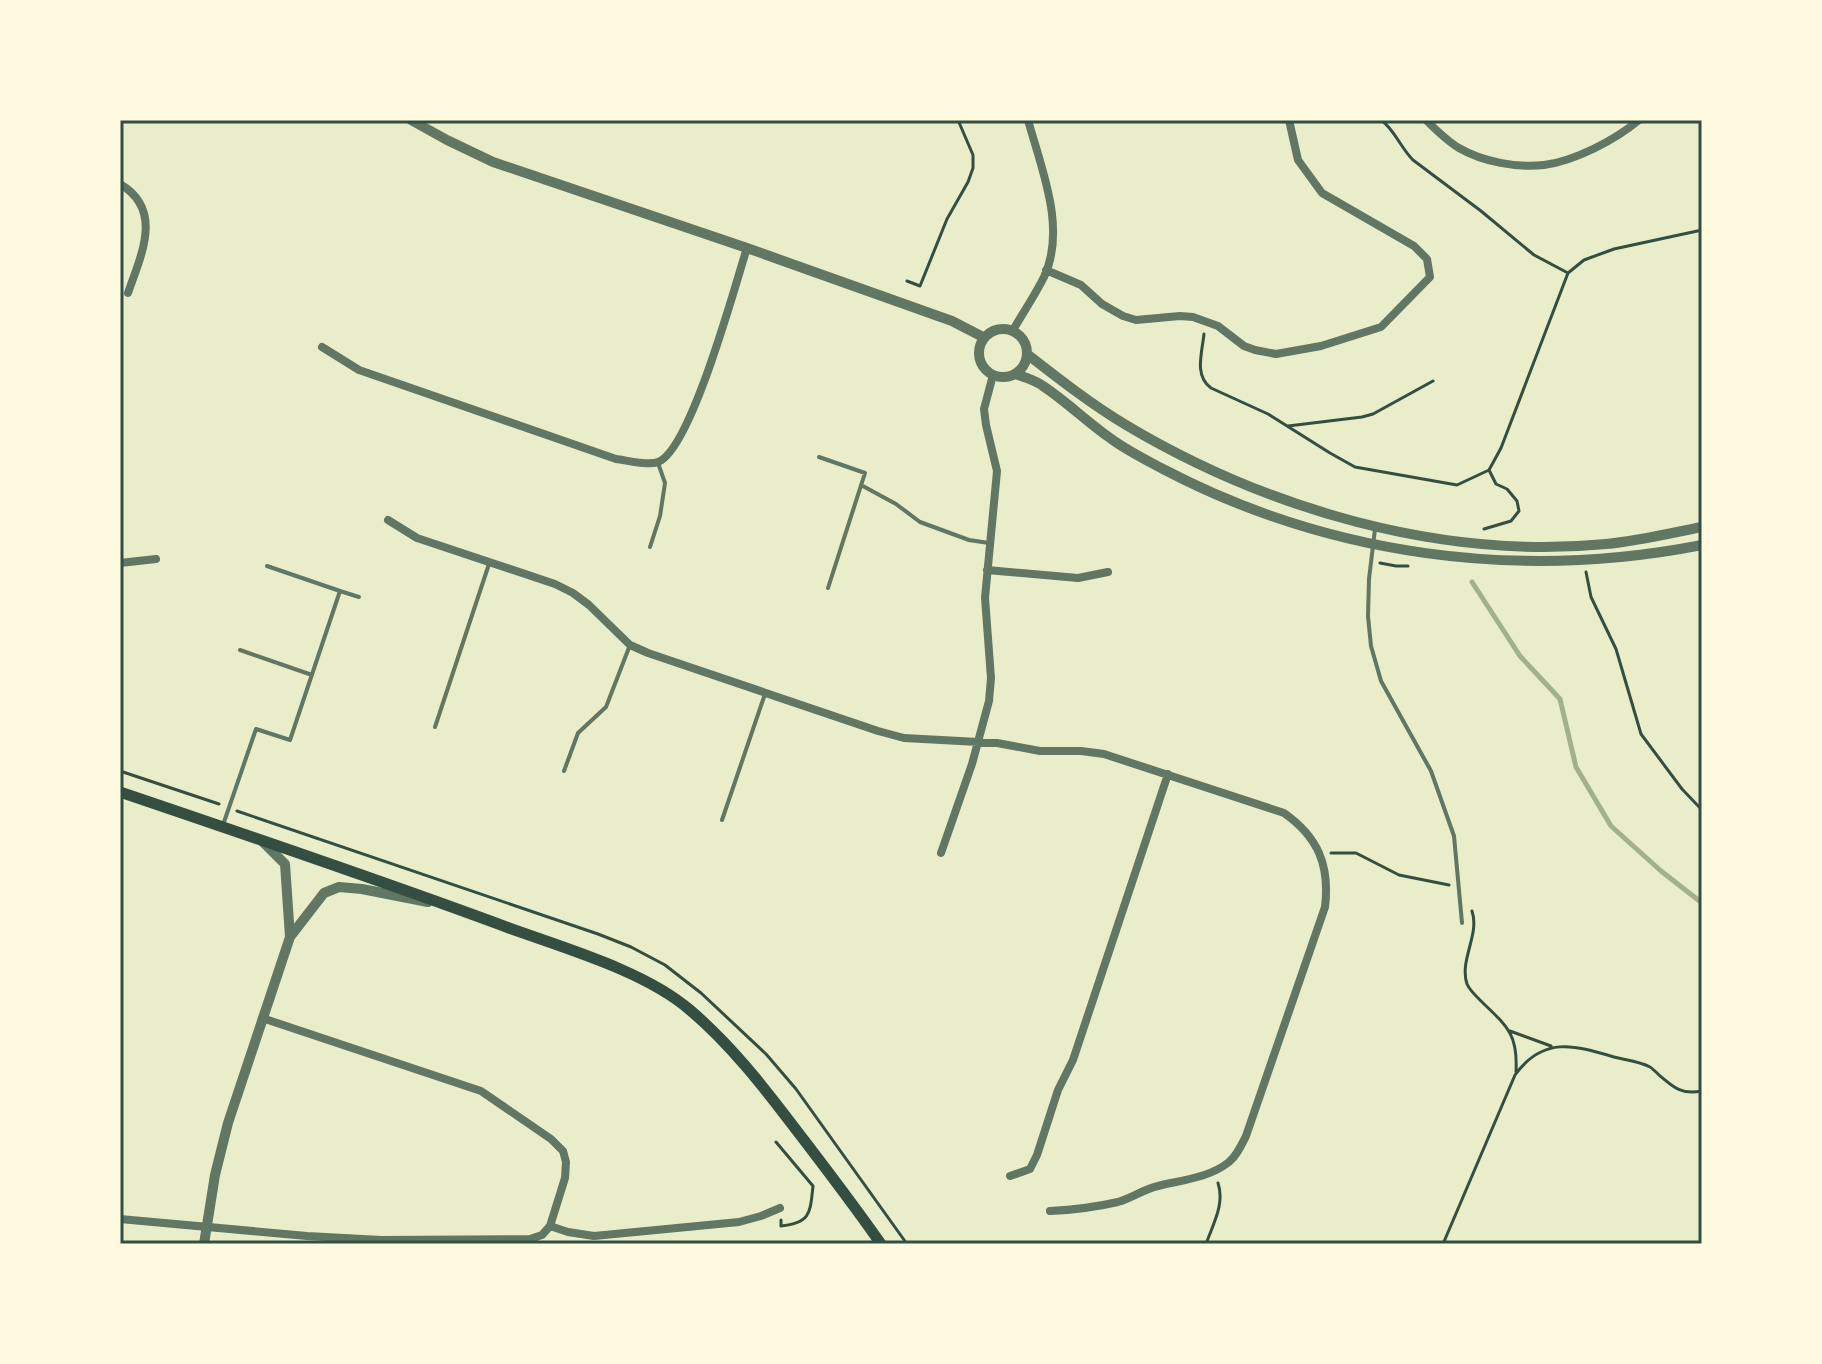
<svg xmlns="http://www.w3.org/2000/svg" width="1822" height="1364" viewBox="0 0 1822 1364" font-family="'Space Grotesk',sans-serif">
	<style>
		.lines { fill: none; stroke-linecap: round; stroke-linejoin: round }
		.stream { stroke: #a3b18a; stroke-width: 5 }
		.path { stroke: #344e41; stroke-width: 3 }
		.service { stroke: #617663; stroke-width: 4 }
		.minor { stroke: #617663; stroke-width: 8 }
		.tertiary { stroke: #617663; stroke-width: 10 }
		.secondary { stroke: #344e41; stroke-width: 11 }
		.neatline { fill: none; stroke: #344e41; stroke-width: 3 }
	</style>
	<rect width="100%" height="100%" fill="#e9edc9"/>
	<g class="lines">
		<path class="stream" d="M1472 582 1520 656 1560 699 1576 767 1611 826 1661 871 1702 903"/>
		<path class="path" d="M1381 120C1395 130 1400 147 1413 160L1481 211 1534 255 1568 273
			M907 281 920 286 947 219 968 182 973 168V155L958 120
			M1204 334C1202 353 1194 376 1211 388L1268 414 1330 453 1355 467 1457 485 1489 470 1496 484 1507 489 1517 501 1519 511 1511 521 1484 529
			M1288 426 1362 417 1373 414 1433 381
			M1489 470 1501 448 1568 273 1584 260 1614 249 1702 230
			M1380 563 1396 566H1408
			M1586 572 1591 597 1616 649 1641 734 1682 789 1702 810
			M120 771 219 804
			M237 811 598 934 631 947 665 965 701 993 766 1054 796 1089 907 1244
			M1331 853H1356L1399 875 1449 885
			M1472 911C1480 935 1459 960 1467 984 1470 991 1477 997 1483 1003 1508 1027 1518 1035 1516 1072
			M1510 1031 1551 1046
			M776 1142 813 1186C810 1213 811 1223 781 1226V1220
			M1206 1244C1213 1224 1225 1204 1218 1183
			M1443 1244 1515 1075C1543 1036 1574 1045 1614 1057 1625 1060 1639 1061 1650 1067 1652 1068 1657 1073 1659 1075 1674 1088 1682 1095 1702 1091"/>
		<path class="service" d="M819 457 865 473 828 588
			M861 485 896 504 920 522 969 540 989 543
			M1375 529 1369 579 1368 616 1371 646 1381 681 1431 771 1454 836 1462 923
			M650 547 660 516 665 483 658 463
			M267 566 340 591
			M240 650 312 675
			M435 727 489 564
			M564 771 578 733 606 707 630 645
			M722 820 765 694
			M223 825 256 729 290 740 340 591 359 597"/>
		<path class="minor" d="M1426 120C1436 130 1447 141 1459 148 1483 162 1517 168 1544 165 1575 161 1615 140 1639 120
			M120 184C164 210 141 255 128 293
			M1046 270 1081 285 1102 304 1123 316 1136 320 1180 316 1193 317 1218 326 1244 346 1255 350 1276 354 1321 346 1381 327 1430 277 1427 259 1414 246 1322 193 1298 160 1289 120
			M1013 330C1023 313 1035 295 1044 277 1067 228 1041 168 1028 120
			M322 347 359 370 616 459C626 460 648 466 658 462 691 450 735 285 747 248
			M388 520 417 538 555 584 573 593 589 605 630 645 648 653 878 731 904 738 997 743 1040 751H1081L1104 754 1284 813C1318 837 1330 865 1325 907L1246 1136C1241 1146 1237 1155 1229 1162 1209 1178 1182 1180 1158 1186 1144 1189 1132 1198 1118 1202 1096 1207 1072 1210 1050 1211
			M120 563 156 559
			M987 570 1078 578 1108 572
			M941 853 972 764 989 701 991 678 985 598 997 471 986 425 984 409 993 375
			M1010 1176 1030 1169 1037 1155 1058 1090 1073 1060 1168 774
			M120 1219 307 1236 381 1240 530 1239 542 1235 550 1226 565 1178 566 1162 563 1151 551 1139 481 1091 262 1018
			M550 1226 568 1232 594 1236 739 1222 761 1216 780 1208"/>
		<path class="tertiary" d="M411 120 447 140 493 162 747 248 952 321 983 337
			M979 353a24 24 0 1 1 48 0a24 24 0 1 1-48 0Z
			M1027 354C1059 379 1091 404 1126 425 1267 509 1441 560 1606 544 1638 541 1671 533 1702 527
			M1015 374C1024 377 1035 380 1043 386 1067 402 1087 422 1110 438 1126 450 1146 460 1163 469 1329 556 1518 581 1702 545
			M262 841 285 864 290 937
			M204 1244 215 1175 228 1123 290 937 324 893 339 887 362 889 428 902"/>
		<path class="secondary" d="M120 792C250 836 380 880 509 928 564 948 645 971 690 1010 730 1044 763 1086 794 1127 824 1166 853 1204 881 1244"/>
	</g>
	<rect width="1822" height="1364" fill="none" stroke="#fefae0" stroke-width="244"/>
	<rect x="122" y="122" width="1578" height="1120" class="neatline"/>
</svg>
